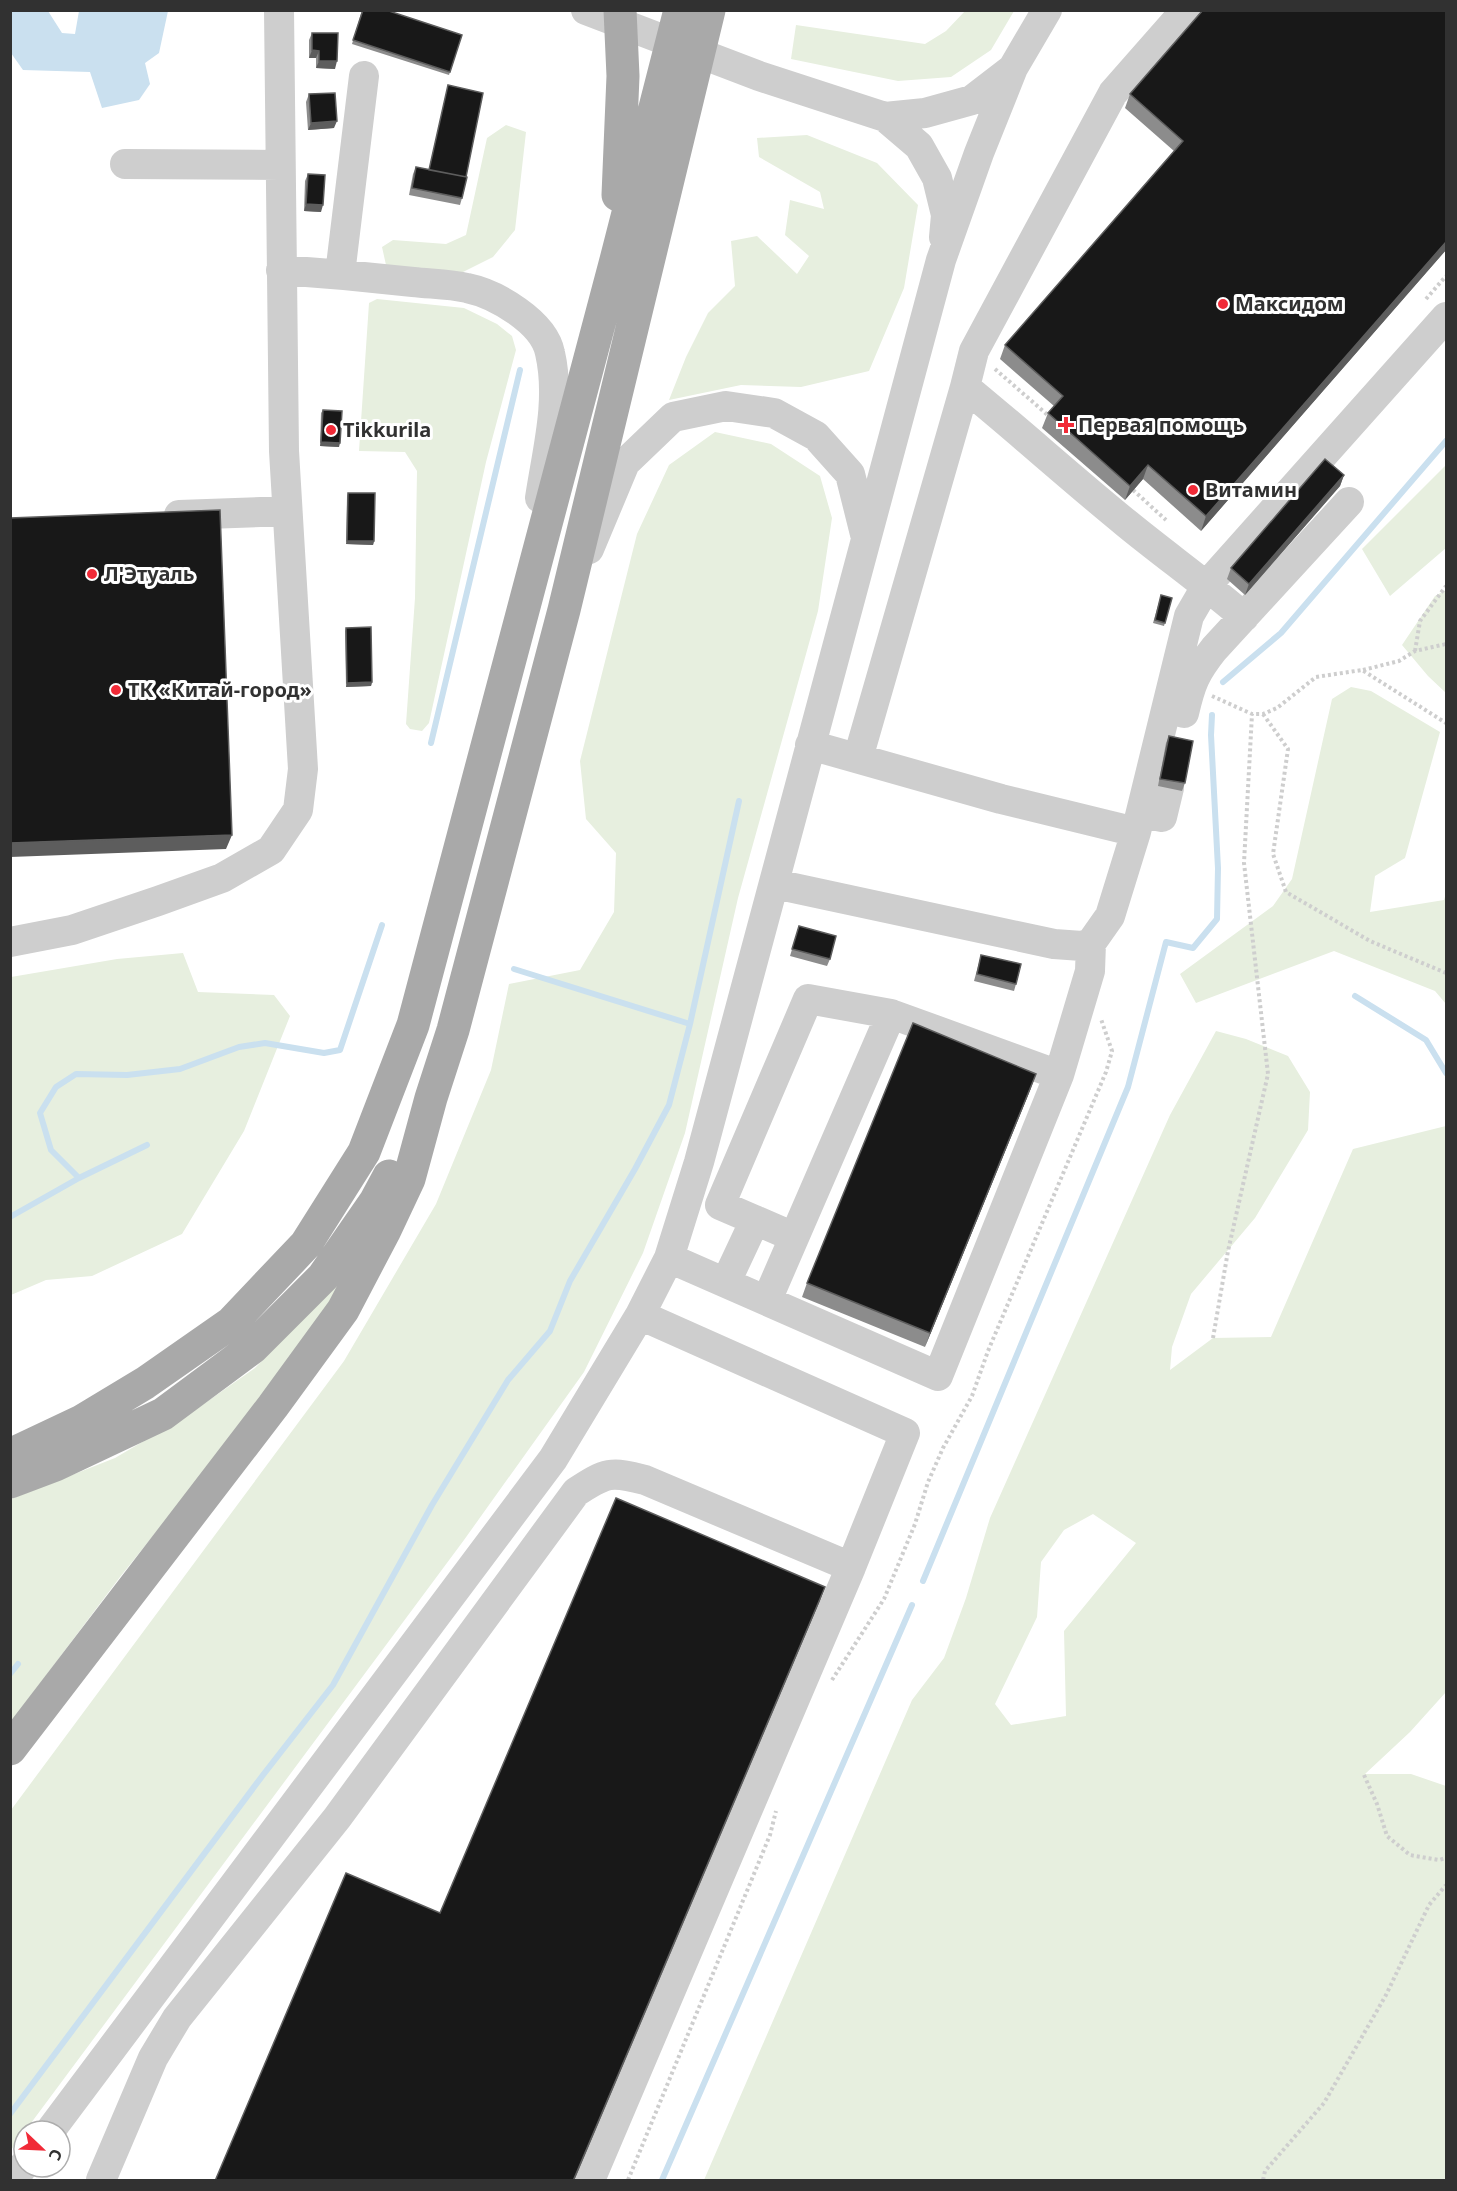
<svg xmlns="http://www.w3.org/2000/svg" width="1457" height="2191" viewBox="0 0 1457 2191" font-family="'Noto Sans',sans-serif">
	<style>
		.green { fill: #e7efdf; fill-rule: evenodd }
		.water { fill: #cae0ef }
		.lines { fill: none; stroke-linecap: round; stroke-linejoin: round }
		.stream { stroke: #cae0ef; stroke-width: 6 }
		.path { stroke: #cecece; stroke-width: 4; stroke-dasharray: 3 3; stroke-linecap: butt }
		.minor { stroke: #cecece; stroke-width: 30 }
		.major { stroke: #a9a9a9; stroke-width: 33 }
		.wall { fill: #8c8c8c }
		.shaded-wall { fill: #5d5d5d }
		.building { fill: #181818; stroke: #5d5d5d; stroke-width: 1.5 }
		.poi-dot { fill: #f12a37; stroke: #fff; stroke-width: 2 }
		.labels { text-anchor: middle; stroke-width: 6; stroke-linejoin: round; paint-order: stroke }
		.poi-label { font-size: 20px; font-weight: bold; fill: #313131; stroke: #fff; text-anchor: start }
	</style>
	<rect width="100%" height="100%" fill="#fff"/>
	<path class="green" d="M965 11H1014L991 50 951 77 898 81 791 59 796 25 925 44 946 31Z
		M506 125 526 132 515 230 493 257 457 275 386 265 382 247 393 240 446 244 466 235 487 138Z
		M807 135 877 163 918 205 904 288 869 371 801 387 741 385 669 400 686 357 708 313 735 286 731 241 757 236 797 274 809 256 785 235 790 200 824 209 820 192 759 157 757 138Z
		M377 299 464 308 497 324 512 336 516 350 486 462 429 723 422 731 410 729 406 724 415 598 417 471 405 452 359 451 369 303Z
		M715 432 771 444 820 476 832 518 818 611 738 898 685 1133 643 1253 584 1372 464 1540 11 2150V1810L344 1361 436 1204 491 1070 509 984 580 970 614 912 616 853 586 819 580 761 637 534 669 465Z
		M1446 465V548L1390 596 1362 549Z
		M1446 590V693L1428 676 1402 645 1435 596Z
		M1351 687 1371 691 1440 732 1405 858 1375 876 1370 912 1444 900 1446 893V1004L1435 991 1334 951 1196 1003 1180 974 1273 906 1292 879 1332 699Z
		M183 953 198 992 274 995 290 1016 244 1131 182 1234 92 1276 46 1280 11 1295V977L117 959Z
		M1216 1031 1246 1039 1288 1056 1310 1092 1308 1130 1255 1218 1191 1294 1172 1347 1170 1370 1213 1338 1271 1337 1353 1149 1446 1126V1692L1410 1732 1365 1774H1411L1446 1786V2180H704L912 1700 944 1658 966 1598 990 1518 1170 1115ZM1093 1514 1136 1543 1064 1631 1066 1716 1011 1725 995 1704 1037 1617 1041 1562 1064 1530Z
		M357 1263 293 1361 120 1577 11 1722V1499L115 1458 188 1415 255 1368Z"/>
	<path class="water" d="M11 10 48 11 62 33 75 34 79 11H168L159 53 145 63 150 84 139 100 102 108 90 72 23 70 11 53Z"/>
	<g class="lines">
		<path class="stream" d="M1223 682 1281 633 1446 441
			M431 743 520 370
			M514 969 690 1024
			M1355 996 1426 1040 1446 1073
			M79 1178 147 1145
			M10 1217 79 1178 51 1150 40 1113 56 1087 76 1074 127 1075 180 1069 239 1047 265 1043 324 1053 340 1050 382 925
			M923 1581 1128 1087 1166 942 1193 948 1217 919 1218 868 1211 735 1212 715
			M10 1674 18 1664
			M10 2114 263 1775 333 1685 432 1505 508 1380 550 1331 570 1281 635 1169 669 1105 690 1024 739 801
			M662 2180 912 1605"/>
		<path class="path" d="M1426 299 1446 276
			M995 369 1050 417
			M1133 490 1166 520
			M1415 651 1420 621 1446 586
			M1363 670 1399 661 1415 651 1446 644
			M1212 696 1252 714H1263L1277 708 1316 677 1362 670 1446 723
			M1263 714 1288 749 1273 854 1286 892 1370 941 1446 973
			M1213 1338 1228 1251 1268 1074 1244 863 1252 714
			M832 1680 884 1599 915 1524 928 1482 943 1448 972 1396 988 1351 1106 1072 1112 1051 1101 1019
			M1364 1775 1377 1804 1387 1836 1410 1855 1439 1860 1446 1858
			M628 2180 770 1835 776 1811
			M1263 2180 1265 2171 1324 2103 1386 1995 1429 1905 1446 1885"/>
		<path class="minor" d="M586 10 759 76 885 117 925 113 972 100 1011 70
			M885 117 919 146 937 178 946 215 944 237
			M125 164 280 165
			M281 270C325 273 369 277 413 282 431 284 450 284 467 288 496 294 544 322 550 353 561 401 547 451 540 498
			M340 274 364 76
			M965 387C1020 432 1072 479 1126 523 1165 555 1206 584 1244 617
			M179 515 287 511
			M589 549 625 463 673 417 726 406 774 413 816 436 850 474 865 534
			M1184 713C1191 683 1195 673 1214 649L1349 502
			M810 745 1001 799 1136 832
			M858 758 965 387 974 351 1113 93 1186 10
			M1141 813 1162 817 1169 788
			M775 884 1054 944 1082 946 1091 943 1110 916 1136 832 1189 616 1207 585 1446 317
			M10 942 72 930 158 901 222 878 271 850 298 810 303 769 284 451 279 10
			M794 1237 720 1205 808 999 891 1014
			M669 1258 938 1376 1059 1075 1090 971 1091 943
			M726 1282 755 1220
			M767 1300 891 1014 1059 1075
			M640 1315 905 1433 851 1567
			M50 2131 553 1459 640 1315 669 1258 699 1162 941 260 979 153 1013 68 1047 10
			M13 2180 24 2165
			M101 2180 153 2058 177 2018 337 1818 576 1492C606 1472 611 1471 645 1480L851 1567 590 2180"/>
		<path class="major" d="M618 195 623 76 620 10
			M10 1455 82 1421 145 1383 231 1323 306 1244 364 1152 413 1025 616 260 680 10
			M10 1482 55 1465 163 1414 252 1348 323 1277 375 1202 389 1176
			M10 1749 273 1406 343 1310 385 1230 409 1179 431 1098 453 1030 564 610 709 10"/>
	</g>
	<path class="wall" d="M362 10 462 35 449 75 352 44Z
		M1446 10V250L1201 531 1143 479 1125 500 1042 428 1048 413 1054 406 1000 359 1005 345 1174 151 1125 108 1130 94Z
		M312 33 335 69 316 68V58H309V40Z
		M448 85 462 198 460 205 409 195 413 174 416 167 429 170Z
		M309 94 334 128 308 130 306 102Z
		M308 174 321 212 304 211 305 181Z
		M323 410 339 447 320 446 321 413Z
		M1344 475 1340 486 1245 595 1227 579 1231 568Z
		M348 493 374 541 373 545 346 544 347 496Z
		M1161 595 1172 598 1164 626 1153 623Z
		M346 628 372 682 371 686 346 687 345 631Z
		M1169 736 1185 783 1182 791 1158 786 1166 743Z
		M799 926 830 959 827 966 790 956Z
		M981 955 1016 984 1014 991 974 981Z
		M1031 1088 925 1347 802 1297 807 1283Z"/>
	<path class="shaded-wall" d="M312 50 319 51 316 58H309Z
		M319 61H337L335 69 316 68Z
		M337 121 334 128 308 130 311 123Z
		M306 204 323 205 321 212 304 211Z
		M1446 242V250L1201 531 1206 516Z
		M321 442 340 443 339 447 320 446Z
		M1148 465 1143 479 1125 500 1130 486Z
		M1344 475 1340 486 1245 595 1249 584Z
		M347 541H374L373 545 346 544Z
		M372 682 371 686 346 687 347 683Z
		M232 835 226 849 10 857V843Z
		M1036 1074 1031 1088 925 1347 930 1333Z
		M825 1587 820 1601 574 2181H573Z"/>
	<path class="building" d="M363 10H386L462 35 450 72 353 40Z
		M1203 10H1446V242L1206 516 1148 465 1130 486 1048 413 1063 396 1005 345 1183 141 1130 94Z
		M312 33H338L337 61H319V51L312 50Z
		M448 85 483 93 466 177 429 170Z
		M335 93 337 121 311 123 309 94Z
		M416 167 467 177 462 198 412 188Z
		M308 174 325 175 323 205 306 204Z
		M323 410 342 411 340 443 321 442Z
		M1325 459 1344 475 1249 584 1231 568Z
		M348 493H375L374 541H347Z
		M220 510 232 835 10 843V518Z
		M1161 595 1172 598 1165 623 1155 620Z
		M371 627 372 682 347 683 346 628Z
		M1169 736 1193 741 1185 783 1160 779Z
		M799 926 836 936 830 959 792 949Z
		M981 955 1021 964 1016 984 977 974Z
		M913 1023 1036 1074 930 1333 807 1283Z
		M616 1498 825 1587 573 2181H215L346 1873 440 1913Z"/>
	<g class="poi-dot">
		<circle cx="1223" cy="304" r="6"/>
		<path d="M1063 416h6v6h6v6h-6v6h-6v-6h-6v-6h6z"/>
		<circle cx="331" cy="430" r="6"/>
		<circle cx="1193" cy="490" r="6"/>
		<circle cx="92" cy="574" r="6"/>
		<circle cx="116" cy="690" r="6"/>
	</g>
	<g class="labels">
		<g class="poi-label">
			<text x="1235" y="311">Максидом</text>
			<text x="1078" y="432">Первая помощь</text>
			<text x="343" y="437">Tikkurila</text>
			<text x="1205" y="497">Витамин</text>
			<text x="104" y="581">Л'Этуаль</text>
			<text x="128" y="697">ТК «Китай-город»</text>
		</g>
	</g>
	<rect width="1457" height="2191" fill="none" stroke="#313131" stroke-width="24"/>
	<g transform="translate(42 2149) rotate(113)"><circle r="28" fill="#ffffff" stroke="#adadad" stroke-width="1.5"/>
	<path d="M0-4.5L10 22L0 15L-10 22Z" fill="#f12a37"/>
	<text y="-9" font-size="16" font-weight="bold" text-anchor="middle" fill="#313131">С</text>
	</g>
</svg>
